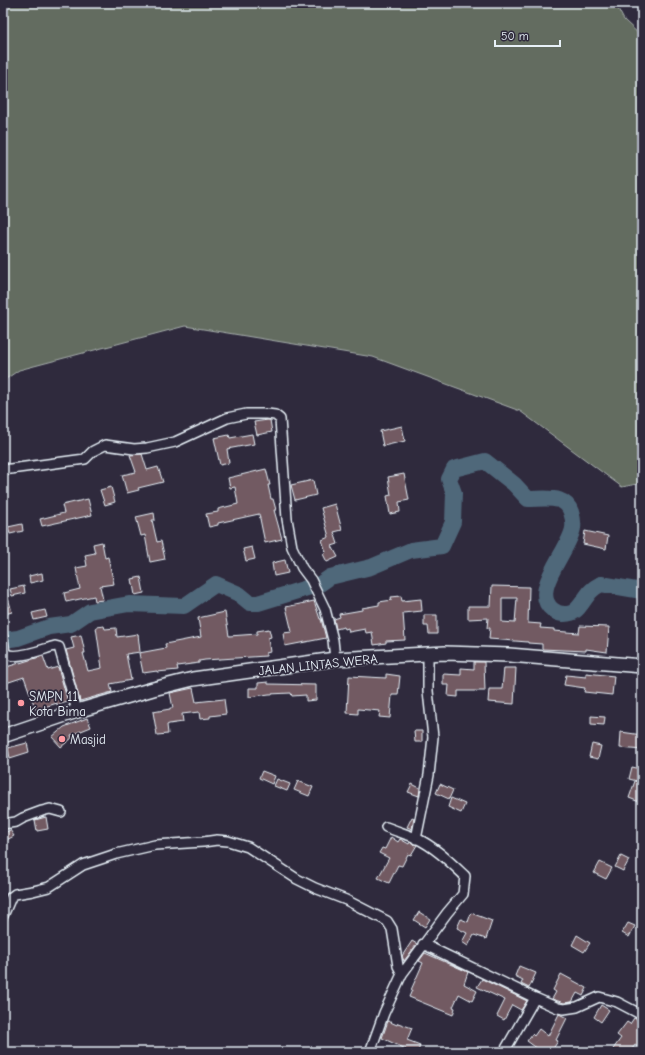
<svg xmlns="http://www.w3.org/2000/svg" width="645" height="1055" viewBox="0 0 645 1055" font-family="'Comic Neue',sans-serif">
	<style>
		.green { fill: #646c60; stroke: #a6aeac }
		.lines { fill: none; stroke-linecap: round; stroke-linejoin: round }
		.river { stroke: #4f677a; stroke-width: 16 }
		.building { fill: #725a62; stroke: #e8f1f8; fill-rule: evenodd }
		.street-casing { stroke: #e8f1f8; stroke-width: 12 }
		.secondary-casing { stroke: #e8f1f8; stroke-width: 16 }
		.street { stroke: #2f2a3d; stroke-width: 9 }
		.secondary { stroke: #2f2a3d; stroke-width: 13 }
		.poi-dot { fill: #ff9aa2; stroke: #2f2a3d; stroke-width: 1.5 }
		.labels { text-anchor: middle; stroke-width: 3.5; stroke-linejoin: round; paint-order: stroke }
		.street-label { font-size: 13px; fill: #e8f1f8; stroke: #2f2a3d }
		.poi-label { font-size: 13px; fill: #e8f1f8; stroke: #2f2a3d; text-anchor: start }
	</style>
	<rect width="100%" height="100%" fill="#2f2a3d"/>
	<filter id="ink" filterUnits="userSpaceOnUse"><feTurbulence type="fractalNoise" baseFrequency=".025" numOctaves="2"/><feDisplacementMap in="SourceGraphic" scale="8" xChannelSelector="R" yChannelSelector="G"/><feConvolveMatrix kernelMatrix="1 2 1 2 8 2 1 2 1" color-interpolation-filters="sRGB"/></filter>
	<g filter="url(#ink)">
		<path class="green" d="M3 3H615L624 20 642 37V483L622 487 520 411 373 357 185 326 19 370 3 381Z"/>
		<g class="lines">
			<path class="river" d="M3 640 18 638 49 627 71 624 90 611 129 604 184 606 216 584 239 594 250 603H258L320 584 330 577 371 567 411 550 442 546 453 522 454 493 449 479 454 469 485 461 514 484 528 499C538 499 550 497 559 500 565 502 569 506 571 512 573 518 574 522 573 528 570 550 528 592 553 610 558 614 565 615 571 613 579 611 585 597 591 591 594 588 597 586 601 584L642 591"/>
		</g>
		<path class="building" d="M268 420H270L272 432 257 435 254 422Z
			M402 426 405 441 383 446 380 431Z
			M252 434 254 444 227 449 229 463 220 465 214 438 229 435 230 438Z
			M142 454 147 470 158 467 163 482 138 488 139 490 127 493 122 475 136 472 130 455Z
			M266 469 270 485H268L271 499H273L276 510H274L282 539 265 543 259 514 218 523V525L209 527 206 514 218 512V509L238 504 235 487 230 488 228 478Z
			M404 474 409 500 399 502 400 512 390 514 387 496 391 495 388 477Z
			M313 480 316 495 295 500 291 485Z
			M111 487 115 502 105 505 100 490Z
			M88 499 92 515 42 526 40 519 64 513 62 505Z
			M335 504 342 530 334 532 338 544 332 546 338 557 327 562 323 554 326 552 322 540 329 537 321 508Z
			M154 513 155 520H152L157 542 161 541 165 559 150 562 145 535 141 536 136 517Z
			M22 524 23 531 10 534 8 527Z
			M585 531 608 536 606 549 583 544Z
			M102 542 105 558 108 557 114 584 100 586 103 600 95 601 94 596 66 602 64 593 80 589 76 568 87 566 85 555 95 553 93 544Z
			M252 547 255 559 246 561 243 549Z
			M285 560 288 573 274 576 272 563Z
			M42 573 43 580 30 583 29 576Z
			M141 577 144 593 135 595 132 579Z
			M24 586 25 593 12 596 10 589Z
			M492 586 529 587 528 623 541 624 540 628 554 629V631L579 633 580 626 609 627 607 652 586 649V651L542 649V644L528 643V642L489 639 490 628H487L488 618 468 619V606H491ZM502 598H517L515 623 502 622Z
			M5 587 12 612 5 614 3 608V588Z
			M401 596 402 601 421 599 422 611 403 613 405 640 386 641V643L374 645 372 632 366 633 365 629 349 632 348 628 345 629 344 627 336 629 334 619 340 617 339 614 362 610V608L379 605V602L392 600 391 597Z
			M314 601 320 619H321L326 638 285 646 283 633 292 632 286 607Z
			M45 610 47 617 34 620 32 613Z
			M225 612 229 636 257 634V631L269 629 271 637 268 638 270 652 266 653V656L205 660 199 661V663L177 666 178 670 157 672V671L143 673 139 653 166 648 165 644 201 637 198 618Z
			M424 615H437V634H429L428 626H424Z
			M104 626 105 629 116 628 117 637 138 634 140 652 126 654 131 680 110 684 112 692 80 701 66 650 74 648 71 637 81 635 85 653H83L88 671 102 668 96 627Z
			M43 656 48 670 58 667 68 702 57 705V703L36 710 24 677 3 684V668Z
			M474 662H484L485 691H458V697L448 696 449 685H443V674L461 675V668L474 669Z
			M504 668H516L514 704 488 702 489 689H502Z
			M586 673 614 676 612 695 584 692 585 688 564 685 566 675 586 677Z
			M386 674 400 676 398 695H392L390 718 379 717 380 711 358 709V714L347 713 349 676 386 678Z
			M268 682V684L316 685V700L306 701V695L292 696 291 693 269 694 249 697V688H258V683Z
			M193 688 196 702 224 699 226 714 210 716V718L200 719 199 712 182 714 183 722 169 724 167 725 168 734 157 735 153 712 170 709V708H173L170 693Z
			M591 716 605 717 604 725 591 724Z
			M87 718 91 727 71 735 72 738 61 747 52 737 64 727Z
			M414 731H422V742H415Z
			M621 732 642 735V750L620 748Z
			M27 743 29 752 10 758 8 748Z
			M592 744 601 746 598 759 589 757Z
			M632 767 641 769 637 781 629 779Z
			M262 771 275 776 272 784 259 778Z
			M277 779 290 784 287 791 274 786Z
			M298 781 313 787 309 796 294 790Z
			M635 781 642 784V803L629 798Z
			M412 784 420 788 419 796 408 792Z
			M440 784 453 790 449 799 436 793Z
			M451 798 465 804 461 813 448 807Z
			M46 817 48 829 37 831 35 820Z
			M412 817 414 818 412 829 407 827Z
			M10 830 14 836 3 842V834Z
			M391 837 398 842 400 839 409 844 410 842 417 845 411 855 408 854 402 866 398 865 389 883 378 878 389 858 379 853 382 848 385 849Z
			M621 856 629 860 623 871 615 867Z
			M600 862 612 868 606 879 594 873Z
			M419 912 430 919 425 927 414 920Z
			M471 913 492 921 486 939 474 935 468 946 462 942 467 933 457 928 461 919 468 922Z
			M628 923 635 926 629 937 622 933Z
			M577 935 590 943 584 952 572 945Z
			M412 941 417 944 404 961 402 956Z
			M425 953 468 972 464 984 477 991 472 1001 459 994 453 1007 455 1008 453 1015 409 997 412 990H411L423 963 419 961Z
			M519 966 536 973 529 988 521 984 523 980 515 976Z
			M561 974 587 988 583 996 577 993 572 1002 564 1003 552 999 556 992 553 990Z
			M482 979 527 1001 521 1010 512 1005 504 1020 497 1016 505 1000 477 987Z
			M601 1005 609 1010 601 1022 594 1017Z
			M559 1014 567 1018 556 1040 558 1041 551 1052H542L527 1041 532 1034 534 1036 539 1029 548 1036Z
			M634 1018 642 1022V1050L635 1045 630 1052H611L621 1038 617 1035 627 1022 630 1024Z
			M388 1021 397 1025 398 1023 412 1028 407 1040 420 1045 418 1052H405L406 1049 382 1038Z"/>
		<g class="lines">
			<g class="street-casing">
				<path id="street" d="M3 470 85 459 93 451 105 445 134 449 147 448 175 442 227 418 246 414H267L275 415 280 419 287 519 292 547 302 568 311 580 325 609 333 640 335 659
					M3 638 5 653C15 661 43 649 55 646L59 647 77 711
					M3 824 16 822 23 818 42 811 50 809 61 812
					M416 839 429 775 433 737 428 691V654
					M3 916 11 897 15 894 33 891 49 887 83 865 116 854 155 845 203 842 217 840 228 841 248 847 297 879 315 888 346 900 387 921 392 929 398 966 402 974
					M423 944 535 998 558 1008 564 1009 577 1007 599 997 617 1002 642 1015
					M370 1052 384 1013 402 974 447 913 463 894 465 876C450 862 435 847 416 838 406 834 396 831 386 827
					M504 1052 535 998"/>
			</g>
			<g class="secondary-casing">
				<path id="secondary" d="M3 736 77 711 153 689 193 679 335 659 445 653 509 655 642 666"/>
			</g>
			<use href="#street" class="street"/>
			<use href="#secondary" class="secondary"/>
		</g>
	</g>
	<g class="poi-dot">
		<circle cx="21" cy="703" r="4"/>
		<circle cx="62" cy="739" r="4"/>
	</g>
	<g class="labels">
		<g class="street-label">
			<text transform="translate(318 664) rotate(-6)" y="5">JALAN LINTAS WERA</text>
		</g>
		<g class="poi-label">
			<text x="29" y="701">SMPN 11<tspan x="29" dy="15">Kota Bima</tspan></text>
			<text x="70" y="744">Masjid</text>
		</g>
	</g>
	<rect width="645" height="1055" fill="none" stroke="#2f2a3d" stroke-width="16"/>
	<rect x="8" y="8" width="629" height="1039" fill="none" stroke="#e8f1f8" stroke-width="1.5" filter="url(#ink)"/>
	<path d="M495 40v6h65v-6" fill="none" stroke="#e8f1f8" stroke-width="2"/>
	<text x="501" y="40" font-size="12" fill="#e8f1f8" stroke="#2f2a3d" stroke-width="3" paint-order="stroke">50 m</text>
</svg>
